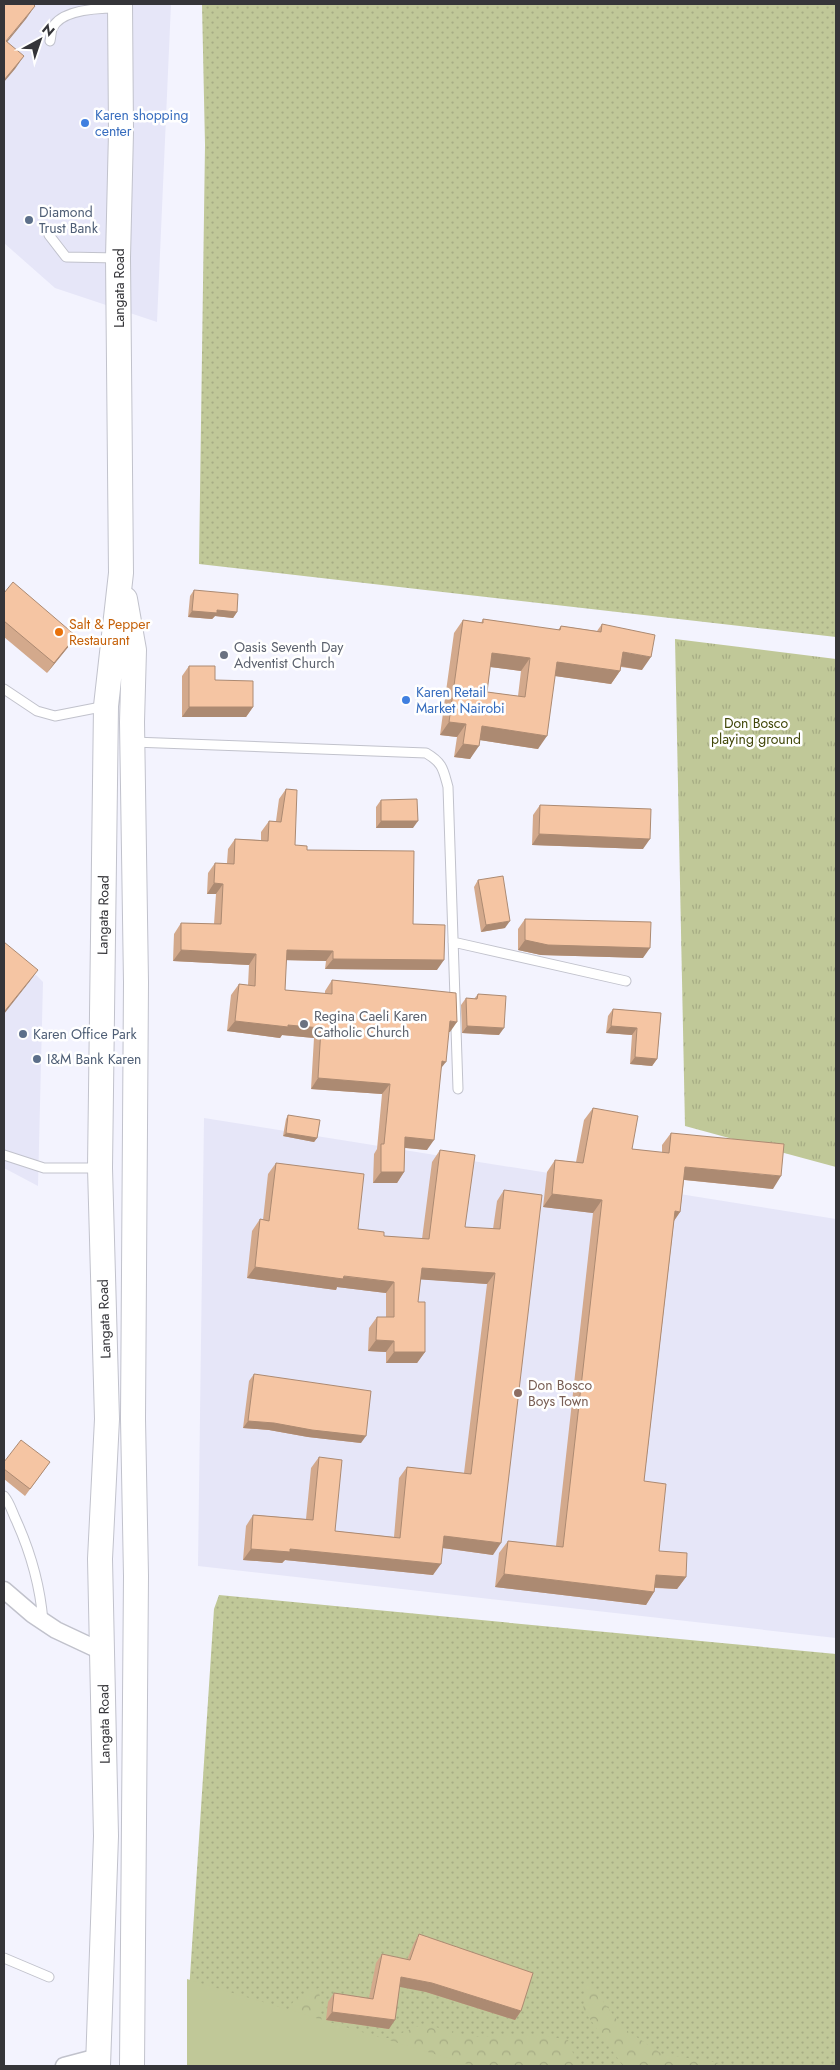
<svg xmlns="http://www.w3.org/2000/svg" width="840" height="2070" viewBox="0 0 840 2070" font-family="Jost,sans-serif">
	<style>
		.built { fill: #e6e6f8 }
		.grass { fill: url(#grass-dots) }
		.forest { fill: url(#forest-crowns) }
		.park { fill: url(#park-tufts) }
		.pitch { fill: #c0c898 }
		.lines { fill: none; stroke-linecap: round; stroke-linejoin: round }
		.lane-casing { stroke: #c1c2cc; stroke-width: 11 }
		.street-casing { stroke: #c1c2cc; stroke-width: 19 }
		.secondary-casing { stroke: #c1c2cc; stroke-width: 26 }
		.lane { stroke: #fff; stroke-width: 9 }
		.street { stroke: #fff; stroke-width: 16 }
		.secondary { stroke: #fff; stroke-width: 24 }
		.wall { fill: #d3a98c; fill-rule: evenodd }
		.shaded-wall { fill: #ac8a72 }
		.building { fill: #f5c5a3; stroke: #ac8a72; fill-rule: evenodd }
		.shop-dot { fill: #3f7fe0; stroke: #fff; stroke-width: 2 }
		.service-dot { fill: #5c6f8a; stroke: #fff; stroke-width: 2 }
		.food-dot { fill: #e8710a; stroke: #fff; stroke-width: 2 }
		.worship-dot { fill: #6b7280; stroke: #fff; stroke-width: 2 }
		.education-dot { fill: #8d6e63; stroke: #fff; stroke-width: 2 }
		.labels { text-anchor: middle; stroke-width: 5; stroke-linejoin: round; paint-order: stroke }
		.shop-label { font-size: 14px; fill: #366cbe; stroke: #fff; text-anchor: start }
		.service-label { font-size: 14px; fill: #4e5e75; stroke: #fff; text-anchor: start }
		.street-label { font-size: 14px; fill: #353539; stroke: #fff }
		.food-label { font-size: 14px; fill: #c56008; stroke: #fff; text-anchor: start }
		.worship-label { font-size: 14px; fill: #5b616d; stroke: #fff; text-anchor: start }
		.park-label { font-size: 14px; fill: #414709; stroke: #fff }
		.education-label { font-size: 14px; fill: #785e54; stroke: #fff; text-anchor: start }
	</style>
	<defs>
		<pattern id="grass-dots" width="8" height="8" patternUnits="userSpaceOnUse" patternTransform="scale(1.25)"><rect width="8" height="8" fill="#c0c898"/><path d="M2 2h.1M6 6h.1" fill="none" stroke="#a6ac84" stroke-width="1.8" stroke-linecap="round"/></pattern>
		<pattern id="forest-crowns" width="20" height="18" patternUnits="userSpaceOnUse" patternTransform="scale(1.25)"><rect width="20" height="18" fill="#c0c898"/><path d="M2 6a3 3 0 1 1 6 0M12 15a3 3 0 1 1 6 0" fill="none" stroke="#a6ac84"/></pattern>
		<pattern id="park-tufts" width="24" height="20" patternUnits="userSpaceOnUse" patternTransform="scale(1.25)"><rect width="24" height="20" fill="#c0c898"/><path d="M3 7l-1-3M5 7V3M7 7l1-3M15 17l-1-3M17 17v-4M19 17l1-3" fill="none" stroke="#a6ac84"/></pattern>
	</defs>
	<rect width="100%" height="100%" fill="#f3f3fe"/>
	<path class="built" d="M4 4H171L157 322 55 288 4 243Z
		M4 943 43 982 38 1186 4 1168Z
		M204 1118 836 1219V1638L198 1566Z"/>
	<path class="grass" d="M202 4H836V637L199 564 205 145Z
		M219 1595 836 1654V2066H187L188 2007 214 1609Z"/>
	<path class="forest" d="M587 1980 623 2028 662 2054 719 2063 714 2066H623L583 2009Z
		M319 1988 323 2037 388 2038 424 2024 473 2037 537 2034 568 2040 578 2066H268L275 2030 295 1999Z"/>
	<path class="park" d="M675 639 836 659V1167L685 1126Z"/>
	<path class="pitch" d="M187 1979 474 2066H187Z"/>
	<g class="lines">
		<g class="lane-casing">
			<path id="lane" d="M50 41C51 37 51 32 52 29 60 9 101 8 118 8
				M49 235 66 257 118 258
				M4 689 37 711 55 716 106 706
				M133 742 426 753C443 763 443 769 448 787L458 1089
				M453 942 626 981
				M4 1155 44 1168H99
				M4 1496C10 1503 12 1512 16 1520 31 1553 40 1585 43 1621
				M4 1958 49 1977"/>
		</g>
		<g class="street-casing">
			<path id="street" d="M4 1590 32 1614 56 1630 103 1652
				M64 2066 98 2057"/>
		</g>
		<g class="secondary-casing">
			<path id="secondary" d="M125 599 134 650 132 722 136 982 133 1419 136 1576 132 2066
				M98 2066 106 1836 100 1559 107 1419 100 1168 106 706 121 573 118 258 121 132 120 4"/>
		</g>
		<use href="#lane" class="lane"/>
		<use href="#street" class="street"/>
		<use href="#secondary" class="secondary"/>
	</g>
	<path class="wall" d="M194 590 237 612 233 618 215 616 212 619 188 617 190 596Z
		M4 593 76 636 69 646 47 673 4 637Z
		M483 619 558 630 561 626 597 631 602 624 642 670 621 667 620 671 611 684 555 676 538 749 480 740 470 759 454 757 457 737 440 735 454 633 463 620 481 623ZM490 667 521 671 518 696 487 692Z
		M189 666 215 680 253 707 246 717H182V676Z
		M286 789 295 845 307 850 413 924 437 970 325 969 326 961 286 960 285 990 325 994V991L332 980 450 1032H449L441 1069 427 1150 405 1148 404 1172 397 1183H373L374 1154 377 1149 382 1094 311 1089 314 1038 282 1035 280 1038 227 1031 231 995 239 984 248 985 249 965 173 961 174 934 181 923 214 924 216 894H207L208 873 215 863H227L228 849 235 839 261 840V832L269 821H276L279 799Z
		M381 800 413 828H376V807Z
		M540 805 643 849 532 845 533 815Z
		M478 880 505 928 481 932 474 887Z
		M525 919 643 958 541 955 518 950V929Z
		M478 994 499 1035 462 1033 461 1005 466 998 474 999Z
		M613 1009 661 1013 657 1059 652 1066 630 1064 632 1035 606 1033 608 1016Z
		M593 1108 632 1149 662 1153V1145L671 1133 773 1189 684 1180 680 1212 674 1221 644 1481 659 1551 686 1577 677 1589 655 1588 654 1592 646 1605 495 1587 499 1553 508 1541 556 1546 593 1213 543 1207 547 1172 555 1160 576 1162 584 1120Z
		M288 1115 317 1138 314 1142 283 1136 286 1119Z
		M440 1150 465 1227 493 1229 497 1201 504 1190 493 1555 442 1548 433 1575 285 1560 282 1563 243 1560 246 1526 253 1515 306 1519 311 1468 319 1457 335 1531 394 1537 399 1478 407 1467 464 1473 487 1284 420 1279 418 1302 425 1352 417 1363H386V1352L368 1351 369 1328 377 1317H386V1293L337 1287 336 1290 247 1278 252 1231 260 1219 263 1220 268 1174 276 1163 358 1229 384 1236 422 1239 432 1162Z
		M254 1374 361 1443 308 1437 269 1430 243 1428 249 1381Z
		M4 1462H50L25 1496 4 1479Z
		M419 1934 521 2011 515 2020 426 1992 400 1986 389 2029 326 2020 328 2002 334 1993 369 1998 376 1963 382 1954 407 1960 414 1943Z"/>
	<path class="shaded-wall" d="M35 6 26 19 4 46V44Z
		M24 56 15 69 4 82V80Z
		M217 610 237 612 233 618 215 616 212 619 188 617 192 611Z
		M76 636 69 646 47 673 54 663Z
		M623 652 651 657 642 670 614 665Z
		M492 653 530 658 521 671 483 666Z
		M557 662 620 671 611 684 548 675Z
		M189 707H253L246 717H182Z
		M449 722 466 724 457 737 440 735Z
		M482 726 547 736 538 749 473 739Z
		M463 744 479 746 470 759 454 757Z
		M381 821H418L413 828H376Z
		M539 834 650 839 643 849 532 845Z
		M214 883 223 884 216 894H207Z
		M510 921 505 928 481 932 486 925Z
		M525 940 650 948 643 958 541 955 518 950Z
		M181 950 256 954 249 965 173 961Z
		M287 950 333 951 326 961 279 960Z
		M333 959 444 960 437 970 325 969Z
		M38 970 30 981 4 1014V1012Z
		M235 1021 288 1025 321 1028 314 1038 282 1035 280 1038 227 1031Z
		M450 1021 457 1022 450 1032H442Z
		M467 1026 504 1028 499 1035 462 1033Z
		M611 1026 637 1028 632 1035 606 1033Z
		M635 1057 657 1059 652 1066 630 1064Z
		M442 1061 446 1062 438 1072Z
		M318 1078 390 1084 382 1094 311 1089Z
		M286 1133 317 1138 314 1142 283 1136Z
		M405 1137 434 1140 427 1150 397 1147Z
		M685 1167 781 1176 773 1189 676 1179Z
		M381 1172H404L397 1183H373Z
		M552 1194 602 1200 593 1213 543 1207Z
		M675 1211 680 1212 671 1225Z
		M255 1267 394 1282 386 1293 337 1287 336 1290 247 1278Z
		M422 1268 495 1273 487 1284 414 1279Z
		M376 1340 394 1341 386 1352 368 1351Z
		M394 1352H425L417 1363H386Z
		M248 1421 274 1423 366 1436 361 1443 308 1437 269 1430 243 1428Z
		M444 1536 501 1543 493 1555 436 1547Z
		M251 1549H290L441 1564 433 1575 285 1560 282 1563 243 1560Z
		M504 1574 654 1592 646 1605 495 1587Z
		M656 1575 686 1577 677 1589 648 1587Z
		M401 1977 432 1983 521 2011 515 2020 426 1992 395 1986Z
		M332 2012 395 2020 389 2029 326 2020Z"/>
	<path class="building" d="M4 4H33L35 6 6 41 24 56 4 80Z
		M13 582 76 636 54 663 4 621V593Z
		M194 590 238 594 237 612 217 610V613L192 611Z
		M483 619 560 630 561 626 601 632 602 624 655 635 651 657 623 652 620 671 557 662 547 736 482 726 479 746 463 744 466 724 449 722 463 620 483 623ZM492 653 530 658 525 697 487 692Z
		M189 666H215V680L253 681V707H189Z
		M286 789 297 790 295 845 307 846V850L414 851 413 924 445 925 444 960 333 959V951L287 950 285 990 332 994V980L456 993 457 1022 450 1021 446 1062 442 1061 434 1140 405 1137 404 1172H381V1144H384L390 1084 318 1078 321 1028 288 1025V1027L235 1021 239 984 255 986 256 954 181 950V923L221 924 223 884 214 883 215 863 234 864 235 839 268 841 269 821 281 822Z
		M417 799 418 821H381V800Z
		M540 805 651 809 650 839 539 834Z
		M503 876 510 921 486 925 478 880Z
		M525 919 651 922 650 948 548 945 525 940Z
		M4 942 38 970 4 1012Z
		M478 994 506 996 504 1028 467 1026 466 998 477 999Z
		M613 1009 661 1013 657 1059 635 1057 637 1028 611 1026Z
		M593 1108 638 1116 632 1149 669 1153 671 1133 784 1144 781 1176 685 1167 680 1212 675 1211 644 1481 666 1484 659 1551 687 1553 686 1577 656 1575 654 1592 504 1574 508 1541 563 1547 602 1200 552 1194 555 1160 583 1163Z
		M288 1115 320 1120 317 1138 286 1133Z
		M440 1150 475 1155 465 1227 500 1229 504 1190 542 1195 501 1543 444 1536 441 1564 290 1549V1552L251 1549 253 1515 313 1520 319 1457 342 1460 335 1531 400 1538 407 1467 471 1474 495 1273 422 1268 418 1302H425V1352H394V1341L376 1340 377 1317H394V1282L344 1276 343 1279 255 1267 260 1219 269 1221 276 1163 364 1174 358 1229 384 1232V1236L429 1239Z
		M254 1374 371 1391 366 1436 312 1430 274 1423 248 1421Z
		M21 1440 50 1462 30 1489 4 1469V1462Z
		M419 1934 533 1973 521 2011 432 1983 401 1977 395 2020 332 2012 334 1993 373 1999 382 1954 410 1960Z"/>
	<g class="shop-dot">
		<circle cx="85" cy="123" r="5"/>
		<circle cx="406" cy="700" r="5"/>
	</g>
	<g class="service-dot">
		<circle cx="29" cy="220" r="5"/>
		<circle cx="23" cy="1034" r="5"/>
		<circle cx="37" cy="1059" r="5"/>
	</g>
	<circle class="food-dot" cx="59" cy="632" r="5"/>
	<g class="worship-dot">
		<circle cx="224" cy="655" r="5"/>
		<circle cx="304" cy="1024" r="5"/>
	</g>
	<circle class="education-dot" cx="518" cy="1393" r="5"/>
	<g class="labels">
		<g class="shop-label">
			<text x="95" y="120">Karen shopping<tspan x="95" dy="16">center</tspan></text>
			<text x="416" y="697">Karen Retail<tspan x="416" dy="16">Market Nairobi</tspan></text>
		</g>
		<g class="service-label">
			<text x="39" y="217">Diamond<tspan x="39" dy="16">Trust Bank</tspan></text>
			<text x="33" y="1039">Karen Office Park</text>
			<text x="47" y="1064">I&amp;M Bank Karen</text>
		</g>
		<g class="street-label">
			<text transform="translate(119 288) rotate(-90)" y="5">Langata Road</text>
			<text transform="translate(103 915) rotate(-89)" y="5">Langata Road</text>
			<text transform="translate(104 1319) rotate(-92)" y="5">Langata Road</text>
			<text transform="translate(104 1724) rotate(-91)" y="5">Langata Road</text>
		</g>
		<g class="food-label">
			<text x="69" y="629">Salt &amp; Pepper<tspan x="69" dy="16">Restaurant</tspan></text>
		</g>
		<g class="worship-label">
			<text x="234" y="652">Oasis Seventh Day<tspan x="234" dy="16">Adventist Church</tspan></text>
			<text x="314" y="1021">Regina Caeli Karen<tspan x="314" dy="16">Catholic Church</tspan></text>
		</g>
		<g class="park-label">
			<text x="756" y="728">Don Bosco<tspan x="756" dy="16">playing ground</tspan></text>
		</g>
		<g class="education-label">
			<text x="528" y="1390">Don Bosco<tspan x="528" dy="16">Boys Town</tspan></text>
		</g>
	</g>
	<rect width="840" height="2070" fill="none" stroke="#353539" stroke-width="10"/>
	<g transform="translate(40 40) rotate(40)" stroke="#ffffff" stroke-width="4" paint-order="stroke">
	<path d="M0-4L9 19L0 12L-9 19Z" fill="#353539"/>
	<text y="-8" font-size="14" font-weight="bold" text-anchor="middle" fill="#353539">N</text>
	</g>
</svg>
